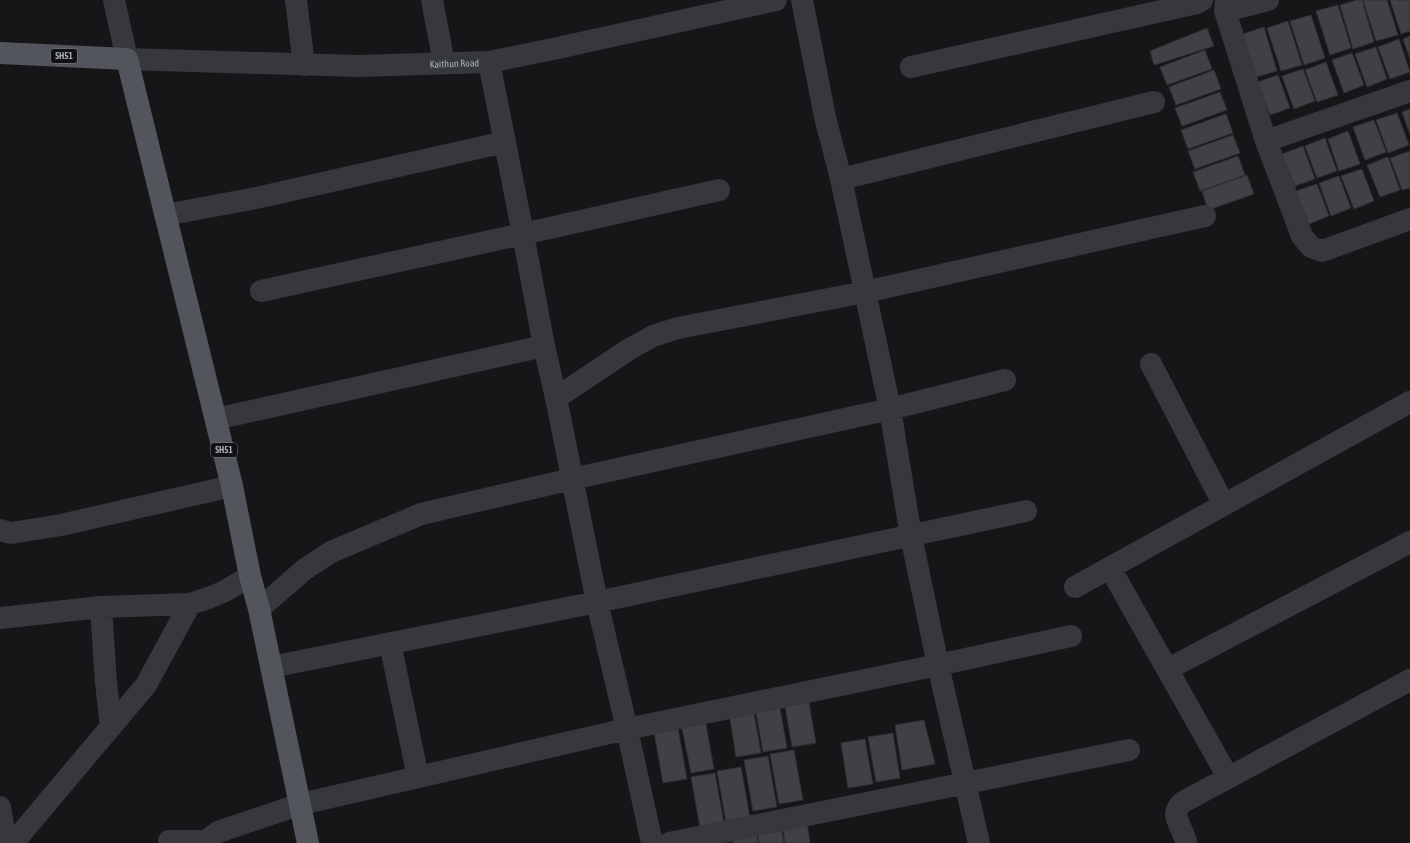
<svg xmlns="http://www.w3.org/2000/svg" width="1410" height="843" viewBox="0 0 1410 843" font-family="'Asap Condensed',sans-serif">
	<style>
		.building { fill: #404145; stroke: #303034 }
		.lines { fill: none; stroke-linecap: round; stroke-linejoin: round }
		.minor { stroke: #37383d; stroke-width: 22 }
		.tertiary { stroke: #37383d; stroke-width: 22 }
		.primary { stroke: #53555c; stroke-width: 22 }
		.labels { text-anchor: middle; stroke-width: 3; stroke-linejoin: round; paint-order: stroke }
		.shield { fill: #111113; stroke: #7b7e86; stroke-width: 1 }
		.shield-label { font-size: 9px; font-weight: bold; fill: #a8adb8 }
		.street-label { font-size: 10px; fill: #a8adb8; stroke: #111113 }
	</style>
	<rect width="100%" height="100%" fill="#161618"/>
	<path class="building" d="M1357 0H1362L1374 42 1353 49 1340 5Z
		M1363 0H1387L1398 35 1376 41Z
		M1390 0H1410V31L1401 34Z
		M1338 5 1351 48 1330 55 1316 11Z
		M1311 15 1325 58 1304 65 1290 21Z
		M1288 21 1302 65 1281 71 1267 28Z
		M1264 27 1277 71 1256 77 1243 34Z
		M1207 28 1214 46 1154 65 1150 51Z
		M1410 36V59L1403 39Z
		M1399 39 1410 72 1390 79 1378 47Z
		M1376 47 1387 79 1367 87 1355 54Z
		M1205 50 1212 69 1167 85 1160 67Z
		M1352 53 1364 85 1344 93 1332 60Z
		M1326 62 1338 95 1317 102 1305 70Z
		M1303 69 1315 101 1294 109 1282 76Z
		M1214 70 1221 89 1176 105 1169 87Z
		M1278 75 1290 108 1270 115 1258 82Z
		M1220 92 1227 110 1182 126 1175 108Z
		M1410 109V134L1402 112Z
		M1397 113 1409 145 1388 153 1376 120Z
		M1226 114 1233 133 1188 149 1181 130Z
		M1374 120 1386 152 1365 160 1353 127Z
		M1348 131 1360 164 1339 171 1328 139Z
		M1233 135 1240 153 1195 169 1188 151Z
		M1325 138 1337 171 1317 178 1305 146Z
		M1303 146 1315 179 1295 186 1282 154Z
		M1410 151V188L1402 190 1390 158Z
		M1238 156 1245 175 1200 191 1193 172Z
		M1388 157 1400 190 1380 197 1367 165Z
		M1362 169 1374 201 1354 209 1341 176Z
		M1247 175 1254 194 1208 210 1202 191Z
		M1339 176 1351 208 1331 216 1319 183Z
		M1317 184 1329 216 1309 224 1296 191Z
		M808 698 816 743 792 747 784 701Z
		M779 702 787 748 763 752 755 706Z
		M753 708 761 753 736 757 729 712Z
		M705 719 714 769 691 773 681 723Z
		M924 720 935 764 902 770 895 725Z
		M678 728 687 779 663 783 654 732Z
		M893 733 900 778 876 782 868 737Z
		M865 739 873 784 848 788 841 743Z
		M794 750 803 800 779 804 770 754Z
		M768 756 777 807 753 811 744 760Z
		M741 767 750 818 726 822 717 771Z
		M715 773 724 824 700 828 691 777Z
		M807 823 810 843H785L783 827Z
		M781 827 784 843H759L757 831Z
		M756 833 758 843H733L732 836Z"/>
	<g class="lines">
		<path class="minor" d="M296 0 304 65
			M432 0 444 63
			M802 0 825 117 841 179 890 409 911 536 938 665 979 843
			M1226 0 1225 11 1266 141 1302 236 1311 247 1322 251 1410 219
			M1225 11 1268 0
			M489 62 523 234 544 346 556 398 597 602 627 729 652 843
			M911 67 1197 3 1202 0
			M1266 141 1410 91
			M841 179 1154 102
			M165 215 256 198 505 142
			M261 291 523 234 719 190
			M1151 364 1224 505
			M556 398 628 350 653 336 678 328 865 292 1205 216
			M216 419 544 346
			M0 530 11 533 61 525 232 486
			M1110 568 1228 777
			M1075 587 1410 402
			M101 607 106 683 111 727
			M259 609 305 569 331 552 421 514 572 479 890 409 1005 380
			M0 618 101 607 190 604 211 597 225 591 250 576
			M390 643 418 777
			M271 667 597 602 1026 511
			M1168 669 1410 542
			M0 807 6 843
			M169 841H204
			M13 843 146 685 190 604
			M203 843 218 832 301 804 627 729 938 665 1071 636
			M669 843 1129 750
			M1186 843C1184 827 1167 815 1183 802L1410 680"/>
		<path class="tertiary" id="s1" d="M114 0 127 59 358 66 489 62 553 49 776 0"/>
		<path class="primary" d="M0 53 127 59 232 486 250 576 259 609 308 843"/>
	</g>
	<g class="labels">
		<g class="shield">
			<rect x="51" y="49" width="26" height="14" rx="3"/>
			<rect x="211" y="443" width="26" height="14" rx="3"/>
		</g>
		<g class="shield-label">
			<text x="64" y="59">SH51</text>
			<text x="224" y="453">SH51</text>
		</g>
		<g class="street-label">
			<text dy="4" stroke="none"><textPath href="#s1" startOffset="388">Kaithun Road</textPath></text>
		</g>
	</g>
</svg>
